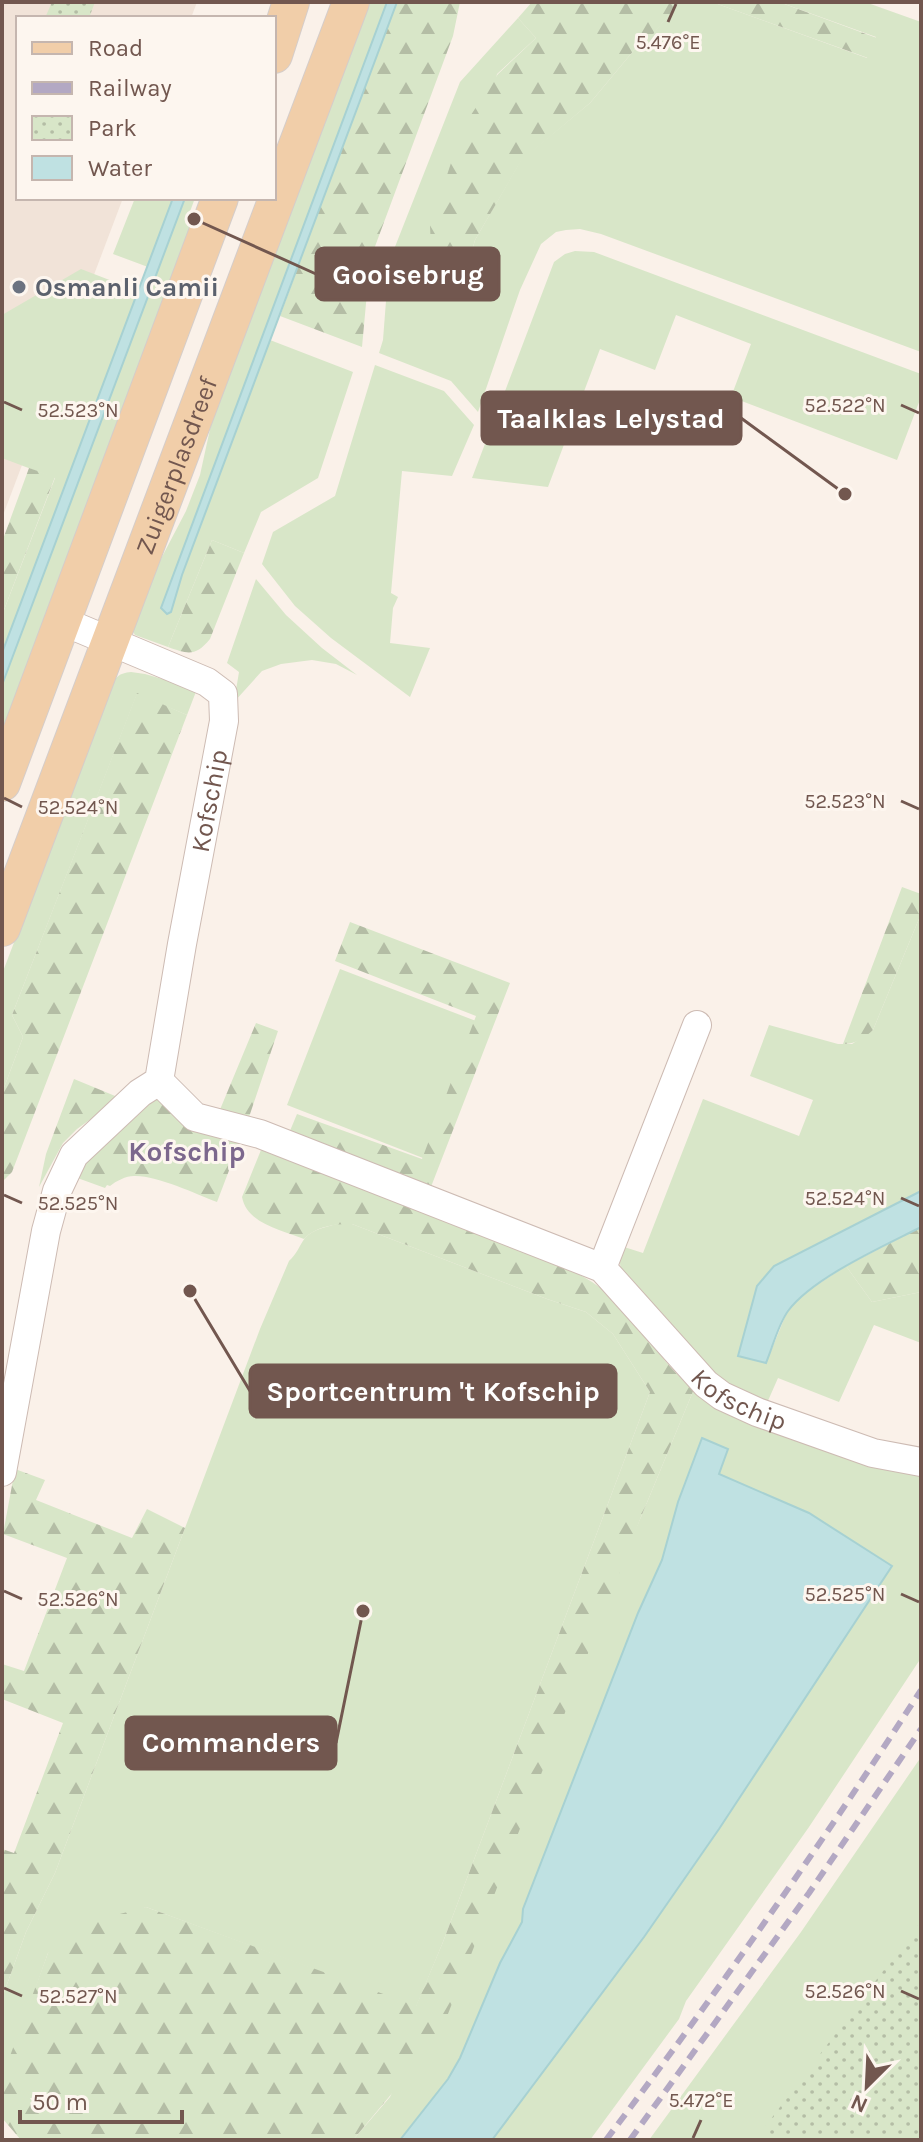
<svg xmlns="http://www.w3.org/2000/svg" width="923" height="2142" viewBox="0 0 923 2142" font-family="Karla,sans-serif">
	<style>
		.residential { fill: #f1e3d8 }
		.grass { fill: #d8e6c8 }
		.forest { fill: url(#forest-firs) }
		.park { fill: url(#park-dots) }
		.water { fill: #bfe1e2; stroke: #a7d1d2; stroke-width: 2 }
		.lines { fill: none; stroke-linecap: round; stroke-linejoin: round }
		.minor-casing { stroke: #cdbbb3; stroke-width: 30 }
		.major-casing { stroke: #d5cdca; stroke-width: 38 }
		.minor { stroke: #fff; stroke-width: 28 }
		.major { stroke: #f1cea9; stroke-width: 36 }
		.rail { stroke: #b3a8c3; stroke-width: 6; stroke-dasharray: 12 8; stroke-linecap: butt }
		.ticks { fill: none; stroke: #72574f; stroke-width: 3 }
		.worship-dot { fill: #6b7280; stroke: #fdf6ef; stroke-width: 3 }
		.labels { text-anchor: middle; stroke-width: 6; stroke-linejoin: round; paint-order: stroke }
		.worship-label { font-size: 26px; font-weight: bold; fill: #5b616d; stroke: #fdf6ef; text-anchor: start }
		.street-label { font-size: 26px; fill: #72574f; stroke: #fdf6ef }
		.neighbourhood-label { font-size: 28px; font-weight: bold; fill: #7c678d; stroke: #fdf6ef }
		.ticks-label { font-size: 20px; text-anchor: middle; fill: #72574f; stroke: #fdf6ef; stroke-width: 6; stroke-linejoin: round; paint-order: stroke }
		.leader { fill: none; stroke: #72574f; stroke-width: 3 }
		.callout-dot { fill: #72574f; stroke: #fdf6ef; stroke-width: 3 }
		.callout { fill: #72574f; stroke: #72574f; stroke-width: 3 }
		.callout-label { font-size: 28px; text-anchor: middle; font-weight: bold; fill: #fff }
	</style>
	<defs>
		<pattern id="forest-firs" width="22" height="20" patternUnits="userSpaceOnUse" patternTransform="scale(2)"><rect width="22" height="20" fill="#d8e6c8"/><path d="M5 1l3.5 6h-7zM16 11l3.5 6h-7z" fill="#b4bda5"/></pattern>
		<pattern id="park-dots" width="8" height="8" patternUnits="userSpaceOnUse" patternTransform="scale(2)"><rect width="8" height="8" fill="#d8e6c8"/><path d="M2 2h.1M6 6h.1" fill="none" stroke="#b4bda5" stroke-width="1.8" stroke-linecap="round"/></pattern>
	</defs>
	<rect width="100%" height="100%" fill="#faf1e9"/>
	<path class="residential" d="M2 2H197L191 18H18V198H123L2 518Z"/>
	<path class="grass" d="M368 2H395L270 340 353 372 318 478 261 512 244 553 212 540 168 647 135 635 131 628 153 574 186 511 200 475 214 411Z
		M680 2H712L867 58 876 37 779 2H865L921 22V352L601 234 580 229 566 230 556 232 541 244 520 290 478 412 451 381 379 353 383 340 389 262 460 82 518 18 536 38 497 74 465 276 475 240 521 160 590 103 635 49 639 50Z
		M135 198H173L148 267 113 254Z
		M185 198H195L188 217 196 221 2 745V685Z
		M575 251 594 252 921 374V397L897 460 731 397 751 344 676 315 655 370 600 349 548 487 472 478 554 262 565 254Z
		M81 269 138 291 2 653V615L55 478 2 458V315Z
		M375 365 444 391 474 425 452 476 402 471 391 593 398 597 393 608 390 643 430 648 410 697 331 638 295 606 262 564 273 532 335 496Z
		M256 579 286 615 322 648 357 675 336 664 312 660 281 664 262 671 234 702 239 672 227 663Z
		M131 672 145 674 197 689 187 715 137 694 12 1015 23 1037 2 1093V974L111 688C115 677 119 673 131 672Z
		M921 914V1191L774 1266 757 1286 738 1355 766 1363 787 1312 803 1294 846 1266 872 1302 921 1292V1343L874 1325 839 1402 778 1378 767 1403 722 1383 621 1273 619 1253 621 1246 643 1253 703 1099 799 1136 813 1100 750 1076 769 1025 838 1044H852L873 1030Z
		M340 969 476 1021 423 1158 287 1105Z
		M337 1224H352L547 1299 586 1312 613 1334 650 1392 443 1942 416 2007 146 1907 48 1953 2 2083V1998L26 1932 55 1873 260 1329 289 1261C297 1254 299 1246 305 1238 313 1229 326 1227 337 1224Z
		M694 1389 921 1471V1658L809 1827 686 2001 679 2019 590 2140H492L644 1937 719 1829 884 1579 809 1513 719 1474 728 1449 702 1439 678 1502 662 1560 638 1613 523 1909 522 1922 500 1963 460 2058 448 2079 400 2140H353L390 2097 641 1517Z
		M921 1757V1928L830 2140H649L801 1932Z"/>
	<path class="forest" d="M395 2H460L453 36 370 260 362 347 280 316Z
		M532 2H680L639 51 635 49 590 103 521 161 475 240 465 276 432 268 430 226 463 127 498 74 536 38 518 18Z
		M712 2H779L877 38 868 58Z
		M29 468 55 477 2 615V542Z
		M212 540 244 553 210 639C195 657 188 654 168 647Z
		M137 693 187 715 12 1172 2 1182V1093L23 1037 12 1015Z
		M902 887 921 894V914L873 1030C864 1038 856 1044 843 1044Z
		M350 922 510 983 429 1192 287 1138 297 1114 422 1159 476 1016 335 961Z
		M256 1023 278 1031 247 1123 219 1112Z
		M74 1079 120 1098 77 1129 63 1143 39 1187 46 1154Z
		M153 1094 241 1139 217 1202C196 1194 156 1175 134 1176 126 1176 116 1181 110 1186L107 1185 105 1188 72 1176Z
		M261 1150 564 1266C581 1275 597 1284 611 1296 642 1325 659 1362 694 1389L641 1517 439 2037 353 2140H21L2 2118 3 2075 48 1953 62 1935 90 1922 146 1907 416 2006 443 1942 650 1392 613 1334 586 1312 547 1299 352 1224C334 1224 317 1226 304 1239 282 1230 247 1224 242 1197Z
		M921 1227V1292L872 1302 846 1266Z
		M15 1469 45 1480 36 1500 132 1538 147 1509 185 1528 55 1873 26 1932 2 1998V1849L14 1853 63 1723 2 1699V1664L24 1671 67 1558 3 1534Z"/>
	<path class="park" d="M52 2H95L89 18H45Z
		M921 1921V2140H755Z"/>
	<path class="water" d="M387 2H397L182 575 171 612 167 614 161 608Z
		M173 198H185L2 685V653Z
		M921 1191V1227C884 1246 812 1278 788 1311 778 1325 773 1346 766 1363L738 1356 757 1286 774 1266Z
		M702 1438 728 1449 719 1474 809 1513 892 1566 719 1829 644 1937 492 2140H400L448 2079 460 2058 500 1963 522 1922 523 1909 638 1613 662 1560 678 1502Z"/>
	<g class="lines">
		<g class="minor-casing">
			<g id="minor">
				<path id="s1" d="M159 1081 195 1117 260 1134 602 1268 706 1384 722 1396 757 1412 873 1453 921 1462"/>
				<path d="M602 1268 697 1025"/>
				<path id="s2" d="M2 1472 46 1231 57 1191 74 1155 140 1093 159 1081 182 944 224 721 223 694 207 682 62 621"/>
			</g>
		</g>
		<g class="major-casing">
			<g id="major">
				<path d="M274 55 291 2"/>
				<path d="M2 783 220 198"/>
				<path id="s3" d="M2 928 351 2"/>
			</g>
		</g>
		<use href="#minor" class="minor"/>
		<use href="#major" class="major"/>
		<path class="rail" d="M606 2140C716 1994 822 1844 921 1690
			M630 2140 809 1893 921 1729"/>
	</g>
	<path class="ticks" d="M668 22 676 4M4 402 22 410M901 405 919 413M4 798 22 807M901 801 919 809M4 1195 22 1203M901 1198 919 1206M4 1591 22 1599M901 1594 919 1602M4 1988 22 1996M901 1991 919 1999M693 2138 701 2120"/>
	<circle class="worship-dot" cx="19" cy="287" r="8"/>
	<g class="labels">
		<g class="worship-label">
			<text x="35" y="296">Osmanli Camii</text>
		</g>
		<g class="street-label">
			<text dy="9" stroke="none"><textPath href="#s3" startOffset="494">Zuigerplasdreef</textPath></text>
			<text dy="9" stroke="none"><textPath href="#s2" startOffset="724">Kofschip</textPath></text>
			<text dy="9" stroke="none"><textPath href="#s1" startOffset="678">Kofschip</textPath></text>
		</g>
		<g class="neighbourhood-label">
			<text x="187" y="1161">Kofschip</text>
		</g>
	</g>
	<g class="ticks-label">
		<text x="668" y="49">5.476°E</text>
		<text x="845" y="412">52.522°N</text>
		<text x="78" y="417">52.523°N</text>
		<text x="845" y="808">52.523°N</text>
		<text x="78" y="814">52.524°N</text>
		<text x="845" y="1205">52.524°N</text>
		<text x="78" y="1210">52.525°N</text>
		<text x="845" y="1601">52.525°N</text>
		<text x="78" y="1606">52.526°N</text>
		<text x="845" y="1998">52.526°N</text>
		<text x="78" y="2003">52.527°N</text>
		<text x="701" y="2107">5.472°E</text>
	</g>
	<path class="leader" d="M194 219L316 274M845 494L741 418M190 1291L250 1391M363 1611L336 1743"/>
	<g class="callout-dot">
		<circle cx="194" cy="219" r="8"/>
		<circle cx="845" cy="494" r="8"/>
		<circle cx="190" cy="1291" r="8"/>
		<circle cx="363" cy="1611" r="8"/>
	</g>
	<g class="callout">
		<rect x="316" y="248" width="183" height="52" rx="8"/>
		<rect x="482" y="392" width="259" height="52" rx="8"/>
		<rect x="250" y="1365" width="366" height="52" rx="8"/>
		<rect x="126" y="1717" width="210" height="52" rx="8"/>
	</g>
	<g class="callout-label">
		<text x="408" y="284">Gooisebrug</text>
		<text x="611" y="428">Taalklas Lelystad</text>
		<text x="433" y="1401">Sportcentrum 't Kofschip</text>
		<text x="231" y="1752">Commanders</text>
	</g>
	<rect width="923" height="2142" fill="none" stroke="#72574f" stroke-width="8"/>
	<rect x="16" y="16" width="260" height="184" fill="#fdf6ef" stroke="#c5b6af" stroke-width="2"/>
	<rect x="32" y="42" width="40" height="12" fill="#f1cea9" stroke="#c5b6af" stroke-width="2"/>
	<text x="88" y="56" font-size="24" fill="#72574f">Road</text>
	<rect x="32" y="82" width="40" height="12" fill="#b3a8c3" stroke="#c5b6af" stroke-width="2"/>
	<text x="88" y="96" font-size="24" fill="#72574f">Railway</text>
	<rect x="32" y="116" width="40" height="24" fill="url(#park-dots)" stroke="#c5b6af" stroke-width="2"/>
	<text x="88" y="136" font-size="24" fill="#72574f">Park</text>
	<rect x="32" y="156" width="40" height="24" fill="#bfe1e2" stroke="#c5b6af" stroke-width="2"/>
	<text x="88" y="176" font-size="24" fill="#72574f">Water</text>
	<g transform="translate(867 2086) rotate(204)" stroke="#fdf6ef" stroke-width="6" paint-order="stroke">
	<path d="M0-6L14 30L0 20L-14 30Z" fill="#72574f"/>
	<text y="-12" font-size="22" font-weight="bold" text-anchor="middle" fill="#72574f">N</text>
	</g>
	<path d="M20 2110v12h162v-12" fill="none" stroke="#72574f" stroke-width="4"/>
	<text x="32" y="2110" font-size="24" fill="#72574f" stroke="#fdf6ef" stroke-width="6" paint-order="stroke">50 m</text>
</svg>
